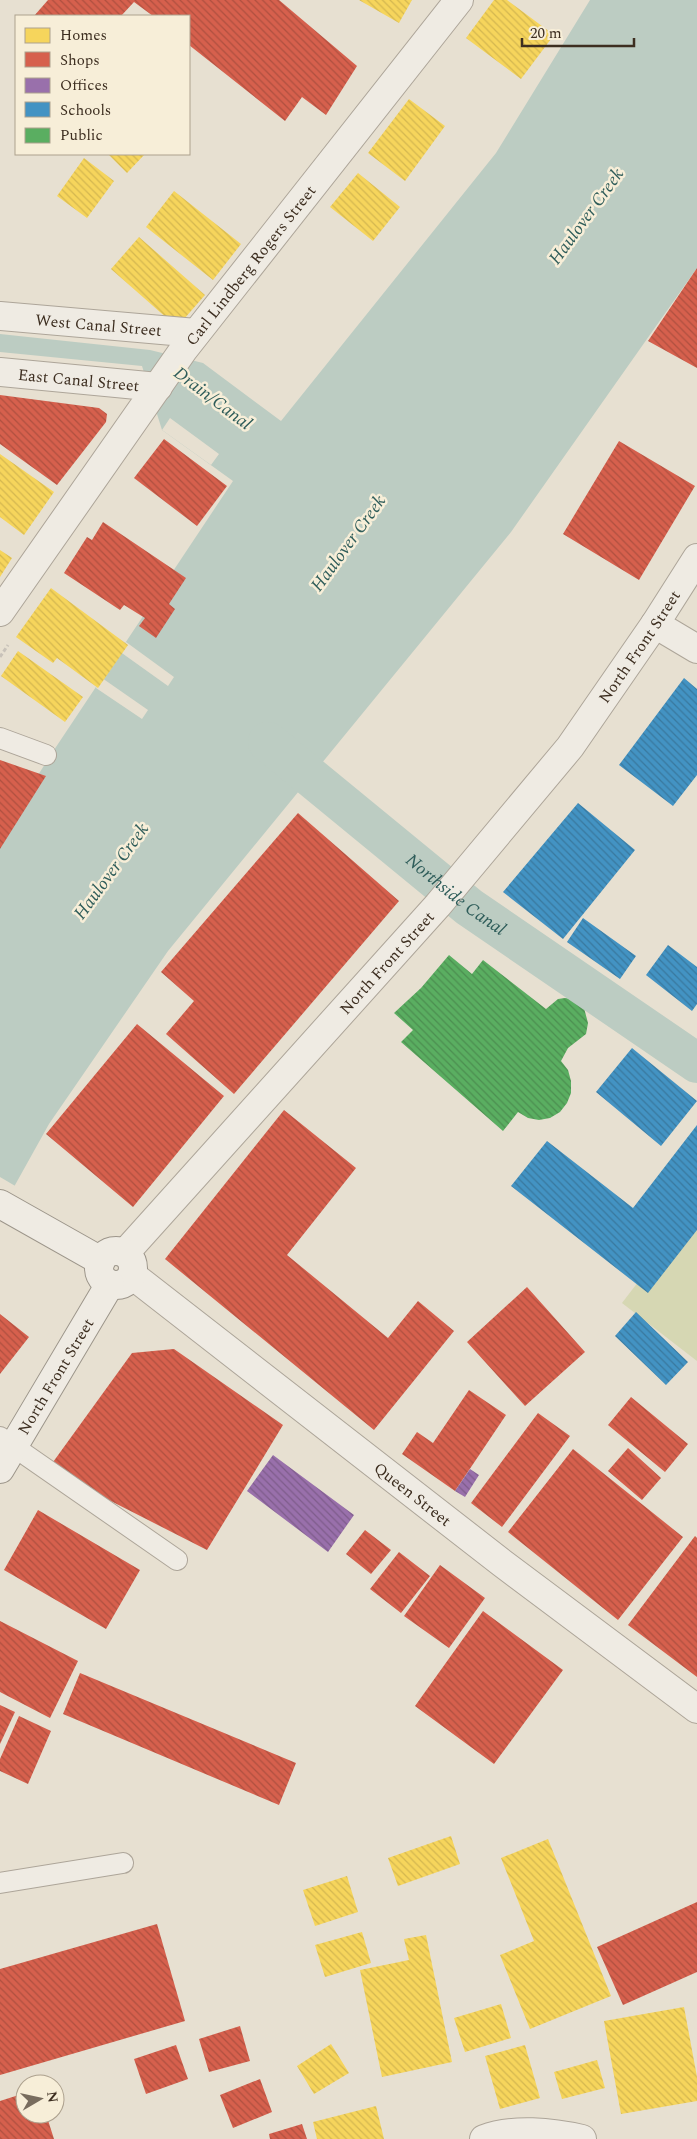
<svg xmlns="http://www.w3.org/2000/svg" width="697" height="2139" viewBox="0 0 697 2139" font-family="Spectral,serif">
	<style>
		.park { fill: #d6d7b3 }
		.water { fill: #bcccc2 }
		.pier { fill: #e7e0d1 }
		.homes { fill: url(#homes-back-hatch) }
		.shops { fill: url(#shops-back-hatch) }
		.offices { fill: url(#offices-back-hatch) }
		.schools { fill: url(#schools-back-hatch) }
		.public { fill: url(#public-back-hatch) }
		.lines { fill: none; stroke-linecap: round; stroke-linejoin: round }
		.canal { stroke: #bcccc2; stroke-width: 40 }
		.service-casing { stroke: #ada599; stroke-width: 22 }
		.minor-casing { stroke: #ada599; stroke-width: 30 }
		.tertiary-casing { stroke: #ada599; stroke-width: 30 }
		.secondary-casing { stroke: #9c958a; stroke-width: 30 }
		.path { stroke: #c8c2b9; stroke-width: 3; stroke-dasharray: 4 2.5; stroke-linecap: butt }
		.service { stroke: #efebe3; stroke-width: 20 }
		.minor { stroke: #efebe3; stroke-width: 28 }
		.tertiary { stroke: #efebe3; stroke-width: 28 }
		.secondary { stroke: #efebe3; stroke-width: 28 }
		.labels { text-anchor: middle; stroke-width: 5; stroke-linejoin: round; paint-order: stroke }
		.street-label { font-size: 16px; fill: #3d2e20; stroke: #f7eed8 }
		.water-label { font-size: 18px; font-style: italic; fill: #2f5d5a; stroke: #f7eed8 }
	</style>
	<defs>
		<pattern id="homes-back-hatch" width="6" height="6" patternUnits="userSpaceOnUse" patternTransform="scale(1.25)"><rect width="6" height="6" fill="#f6d55c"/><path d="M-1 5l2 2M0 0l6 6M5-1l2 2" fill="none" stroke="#d4b750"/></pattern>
		<pattern id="shops-back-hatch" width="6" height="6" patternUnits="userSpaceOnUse" patternTransform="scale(1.25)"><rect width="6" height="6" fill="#d6604d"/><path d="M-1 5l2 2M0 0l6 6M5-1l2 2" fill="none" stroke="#af5040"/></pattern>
		<pattern id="offices-back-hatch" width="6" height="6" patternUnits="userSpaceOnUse" patternTransform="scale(1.25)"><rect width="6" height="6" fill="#9970ab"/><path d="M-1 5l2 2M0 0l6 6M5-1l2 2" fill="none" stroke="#7e5c8b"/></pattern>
		<pattern id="schools-back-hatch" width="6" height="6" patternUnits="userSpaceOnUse" patternTransform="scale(1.25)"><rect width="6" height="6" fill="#4393c3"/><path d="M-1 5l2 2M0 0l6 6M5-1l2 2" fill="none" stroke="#39789e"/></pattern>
		<pattern id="public-back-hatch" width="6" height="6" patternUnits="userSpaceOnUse" patternTransform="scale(1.25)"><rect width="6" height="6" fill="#5aae61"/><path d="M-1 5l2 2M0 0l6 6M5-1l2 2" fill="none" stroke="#4c8e50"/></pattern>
	</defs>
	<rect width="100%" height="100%" fill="#e7e0d1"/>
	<path class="park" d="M697 1205V1361L622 1303Z"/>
	<path class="water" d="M590 0H697V268L511 532 168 951 49 1124 0 1212V836L50 756 233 481 162 430 142 366 0 352V334L150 350 203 363 281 421 496 153Z"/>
	<path class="pier" d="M170 418 219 454 211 465 162 430Z
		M126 642 174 677 168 686 119 651Z
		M102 678 148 710 142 719 96 688Z
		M0 1177 17 1187 0 1214Z"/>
	<path class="homes" d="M359 0H412L399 23Z
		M494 0H507L554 35 521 79 466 38Z
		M409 99 445 126 405 181 368 153Z
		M108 154H145L127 173Z
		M84 158 114 181 87 218 57 196Z
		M358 173 400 207 373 241 330 207Z
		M174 191 241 244 213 280 146 227Z
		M139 237 205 295 177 327 111 269Z
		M0 454 54 492 24 535 0 517Z
		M0 550 12 558 0 577Z
		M51 588 128 645 98 688 57 658 53 663 16 637Z
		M18 651 83 697 65 722 1 676Z
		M451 1836 460 1864 398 1886 388 1858Z
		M548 1839 611 1996 530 2029 500 1955 534 1941 501 1858Z
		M347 1876 358 1912 315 1926 303 1890Z
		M362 1932 371 1963 325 1977 315 1945Z
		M426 1935 452 2062 382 2077 360 1970 409 1960 404 1939Z
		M501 2004 511 2038 465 2052 454 2018Z
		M684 2007 697 2077V2101L621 2114 604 2021Z
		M331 2044 349 2073 314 2094 297 2066Z
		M525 2045 540 2098 500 2109 485 2056Z
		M597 2060 605 2088 562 2099 554 2072Z
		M376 2106 384 2139H317L313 2122Z"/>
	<path class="shops" d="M48 0H279L357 66 326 115 302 97 285 121 189 45V16H153L134 2 121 16H34Z
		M697 268V368L648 341Z
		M0 395 99 408 107 414 106 422 57 485 0 444Z
		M164 439 227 486 197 526 134 478Z
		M619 441 695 486 639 580 563 534Z
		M103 522 186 578 169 604 175 609 156 638 139 626 145 618 124 605 120 610 64 573 87 537 92 540Z
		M0 760 46 776 0 849Z
		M298 813 399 901 234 1094 166 1034 194 1001 161 972Z
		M137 1024 224 1096 133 1207 46 1134Z
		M284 1110 356 1168 287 1255 388 1338 418 1301 454 1331 374 1430 165 1259Z
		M527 1287 585 1352 525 1406 467 1342Z
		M0 1314 29 1337 0 1374Z
		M174 1349 283 1425 207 1550 48 1469 132 1353Z
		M469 1390 506 1415 455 1491 402 1454 417 1432 433 1443Z
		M631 1397 688 1444 665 1472 608 1425Z
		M538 1413 570 1436 502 1527 471 1503Z
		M628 1448 661 1478 642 1500 608 1471Z
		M573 1449 683 1537 618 1620 508 1532Z
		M38 1510 140 1570 106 1629 4 1570Z
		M365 1530 391 1550 371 1574 346 1554Z
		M695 1536 697 1538V1677L628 1625Z
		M399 1552 430 1576 401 1613 370 1589Z
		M440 1565 485 1598 449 1648 404 1616Z
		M483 1611 563 1670 494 1764 415 1706Z
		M0 1621 78 1661 50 1718 0 1692Z
		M80 1673 296 1763 279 1805 63 1714Z
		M0 1705 15 1712 0 1744Z
		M19 1716 51 1731 28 1784 0 1771V1759Z
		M697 1902V1972L623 2005 597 1947Z
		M157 1924 185 2021 0 2075V1969Z
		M240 2026 250 2061 209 2072 199 2039Z
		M176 2045 188 2079 146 2094 134 2059Z
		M260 2079 272 2112 233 2128 220 2095Z
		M25 2093V2114H46L54 2139H0V2101Z
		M302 2124 307 2139H270L269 2134Z"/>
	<path class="offices" d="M273 1455 354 1515 328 1552 247 1491Z
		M470 1469 479 1475 465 1497 455 1491Z"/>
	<path class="schools" d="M684 678 697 689V775L673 806 619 765Z
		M578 803 635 850 563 939 503 892Z
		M583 918 636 956 620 979 567 942Z
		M668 945 697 967V1004L692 1011 646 975Z
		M632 1048 697 1101 661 1146 596 1092Z
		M697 1125V1230L648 1293 511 1186 547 1141 633 1208Z
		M636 1312 688 1362 666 1385 615 1336Z"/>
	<path class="public" d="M449 955 472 974 483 960 546 1009 558 999 565 998 572 999 584 1008 588 1023 586 1034 568 1048 561 1061 568 1070 571 1081V1093L567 1103 560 1112 550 1118 539 1120 528 1118 518 1112 503 1131 401 1042 413 1030 394 1013 421 988Z"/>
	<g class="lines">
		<path class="canal" id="s1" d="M268 742 469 907 697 1063"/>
		<g class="service-casing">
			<path id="service" d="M0 738 46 755
				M0 1437 177 1560
				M0 1883 123 1863"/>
		</g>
		<g class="minor-casing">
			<g id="minor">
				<path id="s2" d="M0 316 196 333"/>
				<path id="s3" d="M0 372 158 387"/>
				<path id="s4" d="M0 612 184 349 459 0"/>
				<path d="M655 624 697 649"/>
				<path d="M484 2139C513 2128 552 2132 582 2139"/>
			</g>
		</g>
		<g class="tertiary-casing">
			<g id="tertiary">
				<path id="s5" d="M125 1253 438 905 570 747 655 624 697 558"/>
				<path id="s6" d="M132 1275 502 1563 697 1709"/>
			</g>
		</g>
		<g class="secondary-casing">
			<g id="secondary">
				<path d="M0 1204 101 1261"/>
				<circle cx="116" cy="1268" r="17"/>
				<path id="s7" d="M0 1469 110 1284"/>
			</g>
		</g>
		<path class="path" d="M0 657 8 645"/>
		<use href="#service" class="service"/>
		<use href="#minor" class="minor"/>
		<use href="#tertiary" class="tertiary"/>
		<use href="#secondary" class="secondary"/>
	</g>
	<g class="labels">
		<g class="street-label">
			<text dy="6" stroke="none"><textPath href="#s4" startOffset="428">Carl Lindberg Rogers Street</textPath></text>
			<text dy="6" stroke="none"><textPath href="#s2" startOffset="99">West Canal Street</textPath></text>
			<text dy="6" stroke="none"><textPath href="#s3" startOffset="79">East Canal Street</textPath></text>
			<text dy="6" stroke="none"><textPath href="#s5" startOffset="796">North Front Street</textPath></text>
			<text dy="6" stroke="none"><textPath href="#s5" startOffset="391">North Front Street</textPath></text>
			<text dy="6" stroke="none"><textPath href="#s7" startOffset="108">North Front Street</textPath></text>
			<text dy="6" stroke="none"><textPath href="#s6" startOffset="356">Queen Street</textPath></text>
		</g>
		<g class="water-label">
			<text transform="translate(586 216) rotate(-54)" y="6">Haulover Creek</text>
			<text transform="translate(213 398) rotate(37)" y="6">Drain/Canal</text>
			<text transform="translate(348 543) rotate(-54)" y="6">Haulover Creek</text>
			<text transform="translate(111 871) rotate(-54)" y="6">Haulover Creek</text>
			<text dy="6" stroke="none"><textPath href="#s1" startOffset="242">Northside Canal</textPath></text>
		</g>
	</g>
	<rect x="15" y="15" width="175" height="140" fill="#f7eed8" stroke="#ada18e"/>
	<rect x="25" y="28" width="25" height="15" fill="#f6d55c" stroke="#ada18e"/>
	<text x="60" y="40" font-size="15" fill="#3d2e20">Homes</text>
	<rect x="25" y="52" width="25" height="15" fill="#d6604d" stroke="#ada18e"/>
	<text x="60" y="65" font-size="15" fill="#3d2e20">Shops</text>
	<rect x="25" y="78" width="25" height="15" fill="#9970ab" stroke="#ada18e"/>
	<text x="60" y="90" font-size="15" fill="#3d2e20">Offices</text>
	<rect x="25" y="102" width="25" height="15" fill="#4393c3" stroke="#ada18e"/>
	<text x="60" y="115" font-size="15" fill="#3d2e20">Schools</text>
	<rect x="25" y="128" width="25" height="15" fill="#5aae61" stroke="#ada18e"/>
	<text x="60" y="140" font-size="15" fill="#3d2e20">Public</text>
	<g transform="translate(40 2099) rotate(81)"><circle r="24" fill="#f7eed8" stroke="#ada18e"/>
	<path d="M0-4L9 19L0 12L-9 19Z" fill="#786c5e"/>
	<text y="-8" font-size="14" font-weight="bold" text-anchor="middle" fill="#3d2e20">N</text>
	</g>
	<path d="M522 38v8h112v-8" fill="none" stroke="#3d2e20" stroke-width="2.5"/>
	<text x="530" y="38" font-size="15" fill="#3d2e20" stroke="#f7eed8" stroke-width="4" paint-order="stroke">20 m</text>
</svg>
